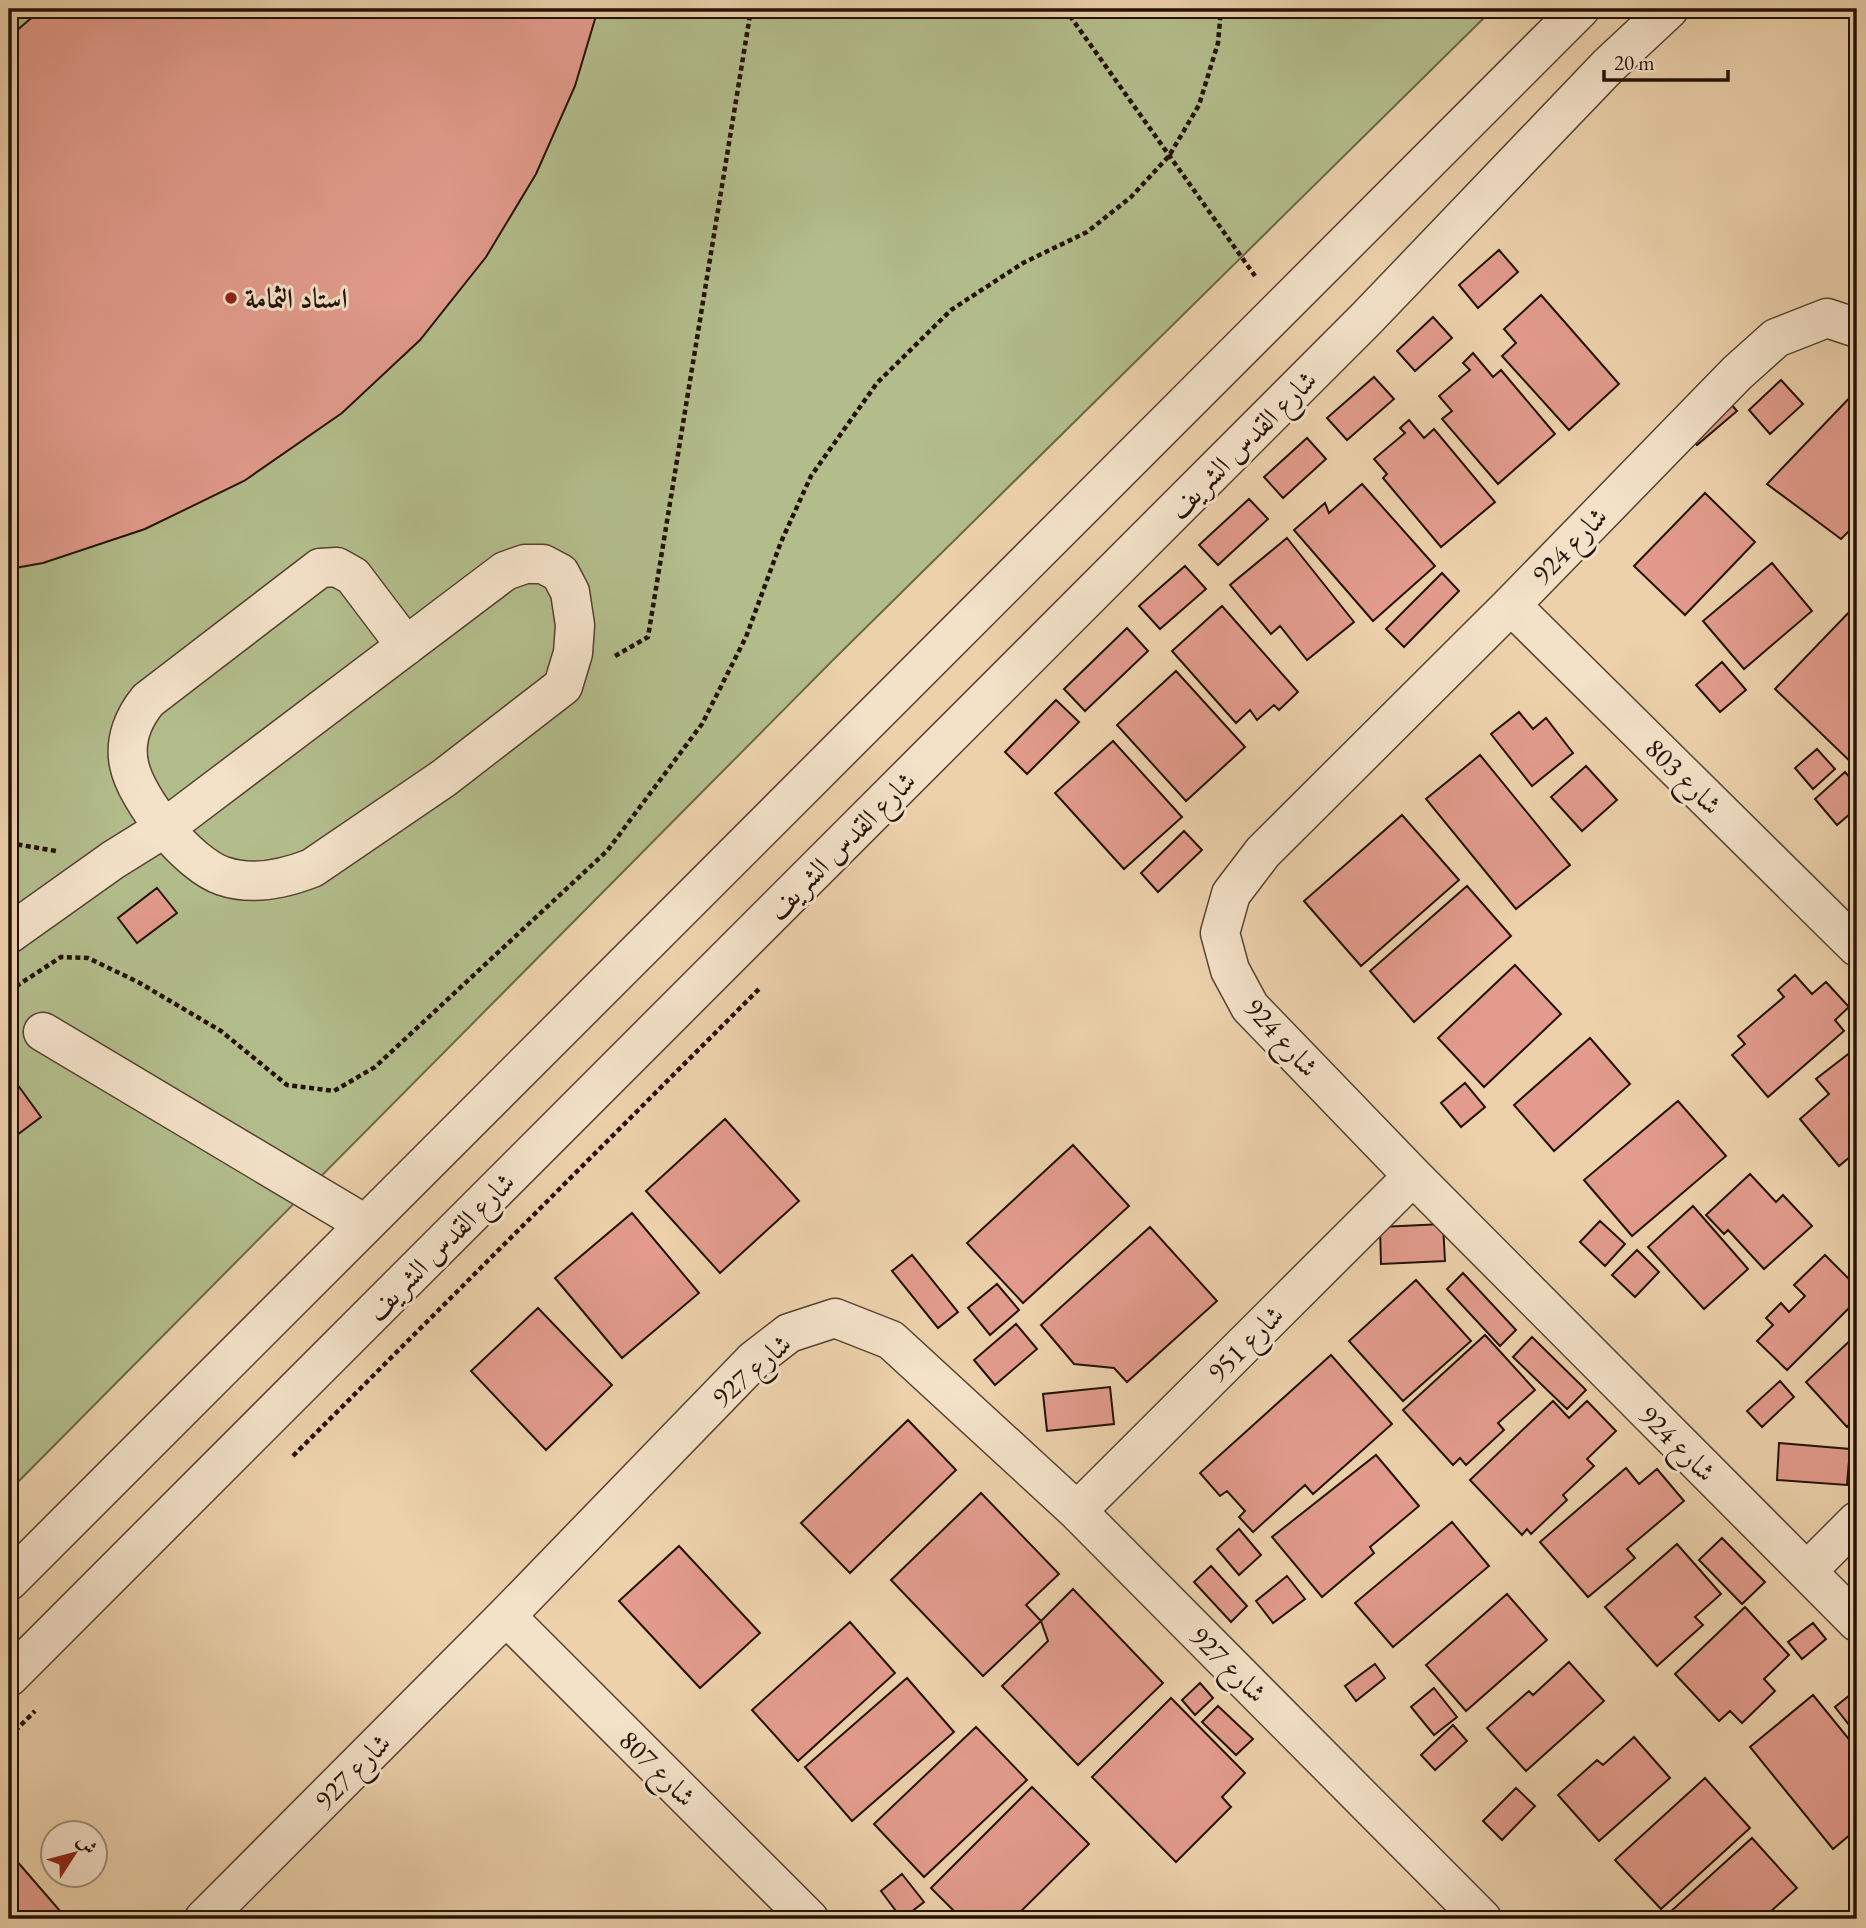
<svg xmlns="http://www.w3.org/2000/svg" width="1866" height="1928" viewBox="0 0 1866 1928" font-family="'EB Garamond',Amiri,serif">
	<style>
		.green { fill: #b3bd8c; stroke: #6c684a; stroke-width: 2 }
		.building { fill: #e29b8c; stroke: #241207; stroke-width: 2 }
		.lines { fill: none; stroke-linecap: round; stroke-linejoin: round }
		.minor-casing { stroke: #564230; stroke-width: 41 }
		.path { stroke: #241207; stroke-width: 4.5; stroke-dasharray: 5 3.5; stroke-linecap: butt }
		.minor { stroke: #f3e1c8; stroke-width: 38 }
		.poi-dot { fill: #8f2418; stroke: #f3e1c8; stroke-width: 2.5 }
		.labels { text-anchor: middle; stroke-width: 6; stroke-linejoin: round; paint-order: stroke }
		.poi-label { font-size: 28px; font-weight: bold; fill: #241207; stroke: #f3e1c8; text-anchor: start }
		.street-label { font-size: 28px; fill: #241207; stroke: #f3e1c8 }
	</style>
	<rect width="100%" height="100%" fill="#ecd1ab"/>
	<filter id="stains"><feTurbulence type="fractalNoise" baseFrequency=".00286" numOctaves="4"/><feColorMatrix values="0 0 0 0 .2 0 0 0 0 .09 0 0 0 0 .02 0 0 0 .5 -.17"/></filter>
	<radialGradient id="worn" r=".72"><stop offset=".6" stop-color="#630" stop-opacity="0"/><stop offset="1" stop-color="#630" stop-opacity=".3"/></radialGradient>
	<path class="green" d="M9 9H1493L834 659 9 1491Z"/>
	<path class="building" d="M42 9H598L575 86 536 174 486 257 420 340 342 413 244 481 145 529 43 563 9 569V37Z
		M1499 250 1518 272 1478 308 1459 285Z
		M1541 295 1619 384 1569 430 1502 356 1516 343 1504 329Z
		M1433 317 1452 338 1415 371 1397 351Z
		M1473 353 1493 377 1501 370 1555 434 1498 484 1442 419 1452 411 1439 396 1470 370 1463 363Z
		M1374 377 1394 399 1347 440 1327 418Z
		M1781 380 1803 404 1770 434 1749 410Z
		M1857 390V523L1841 539 1767 484Z
		M1724 396 1737 411 1697 445 1685 431Z
		M1409 420 1424 438 1434 429 1495 502 1441 547 1383 478 1387 474 1374 459 1405 433 1400 428Z
		M1307 438 1326 459 1283 498 1264 477Z
		M1362 484 1435 566 1373 621 1294 530 1325 503 1329 513Z
		M1705 493 1755 542 1685 615 1634 566Z
		M1249 499 1268 519 1218 565 1199 545Z
		M1287 538 1354 622 1307 660 1280 626 1271 634 1230 585Z
		M1772 563 1812 611 1744 669 1703 621Z
		M1185 566 1206 589 1160 629 1139 606Z
		M1442 573 1459 591 1404 647 1386 629Z
		M1222 606 1298 692 1279 710 1274 705 1257 720 1250 710 1236 723 1172 651Z
		M1855 606 1857 608V768L1775 689Z
		M1127 628 1148 651 1085 711 1064 689Z
		M1722 662 1746 690 1720 712 1696 685Z
		M1176 671 1245 747 1186 801 1117 725Z
		M1056 700 1079 722 1027 774 1005 752Z
		M1519 712 1533 729 1546 718 1573 753 1532 786 1491 734Z
		M1113 741 1182 817 1124 869 1055 793Z
		M1817 749 1835 769 1813 789 1795 768Z
		M1480 755 1570 865 1516 909 1426 799Z
		M1586 766 1617 800 1582 831 1551 797Z
		M1845 772 1857 786V808L1837 825 1815 799Z
		M1402 815 1459 880 1361 966 1304 901Z
		M1184 831 1202 850 1158 892 1141 873Z
		M1467 886 1511 936 1414 1022 1370 971Z
		M157 888 177 913 137 943 118 918Z
		M1515 965 1561 1014 1484 1087 1438 1038Z
		M1795 975 1812 994 1826 982 1849 1007 1835 1020 1844 1031 1768 1097 1732 1055 1745 1044 1738 1036 1784 997 1778 990Z
		M1590 1038 1630 1084 1554 1151 1514 1105Z
		M1856 1048 1857 1151 1839 1166 1800 1119 1829 1094 1816 1079Z
		M9 1073 41 1117 9 1141Z
		M1465 1083 1485 1107 1461 1127 1441 1103Z
		M1678 1101 1726 1156 1632 1236 1584 1180Z
		M725 1119 799 1201 720 1273 646 1191Z
		M1073 1145 1129 1206 1023 1303 967 1243Z
		M1750 1174 1776 1202 1783 1195 1812 1226 1764 1269 1728 1230 1724 1234 1706 1215Z
		M1693 1206 1748 1269 1704 1309 1648 1247Z
		M632 1213 699 1293 622 1358 555 1278Z
		M1600 1221 1625 1244 1605 1266 1580 1242Z
		M1443 1224 1445 1261 1381 1264 1380 1227Z
		M1150 1227 1217 1301 1127 1382 1114 1368 1074 1364 1041 1325Z
		M1637 1250 1659 1272 1635 1297 1612 1275Z
		M912 1255 958 1312 938 1328 892 1271Z
		M1825 1255 1857 1287V1300L1787 1370 1757 1341 1773 1325 1766 1318 1781 1303 1789 1312 1805 1296 1794 1285Z
		M1463 1273 1516 1330 1500 1346 1447 1289Z
		M1416 1280 1471 1341 1403 1401 1349 1341Z
		M997 1284 1019 1310 990 1335 968 1308Z
		M538 1308 612 1385 546 1450 471 1371Z
		M1016 1324 1037 1349 995 1385 974 1360Z
		M1857 1334V1417L1847 1427 1806 1382Z
		M1485 1335 1535 1390 1498 1423 1504 1430 1466 1465 1460 1458 1453 1465 1403 1410Z
		M1532 1337 1586 1390 1567 1409 1513 1357Z
		M1331 1355 1392 1424 1313 1494 1305 1485 1253 1532 1239 1517 1245 1511 1227 1491 1220 1496 1200 1473Z
		M1780 1381 1794 1397 1762 1427 1747 1411Z
		M1110 1387 1114 1424 1047 1431 1043 1394Z
		M1553 1401 1569 1418 1587 1401 1616 1431 1587 1459 1594 1466 1563 1495 1567 1500 1531 1534 1527 1529 1522 1535 1470 1480Z
		M908 1420 956 1470 850 1573 801 1523Z
		M1779 1443 1850 1449 1847 1485 1777 1480Z
		M1376 1455 1419 1506 1370 1547 1374 1553 1322 1597 1272 1537Z
		M1626 1468 1639 1484 1657 1469 1684 1501 1627 1549 1635 1558 1588 1597 1540 1542Z
		M981 1493 1059 1574 1026 1605 1041 1621 983 1676 891 1580Z
		M1452 1522 1489 1566 1393 1647 1355 1603Z
		M1239 1529 1261 1555 1239 1575 1217 1549Z
		M1722 1538 1765 1582 1742 1604 1699 1560Z
		M1677 1544 1721 1594 1695 1617 1703 1625 1657 1666 1605 1607Z
		M679 1546 760 1633 700 1688 619 1601Z
		M1211 1566 1247 1606 1231 1622 1194 1582Z
		M1287 1576 1305 1599 1273 1623 1256 1601Z
		M1073 1589 1163 1683 1078 1765 1002 1686 1048 1641 1041 1621Z
		M1507 1594 1547 1640 1466 1711 1426 1665Z
		M1745 1607 1789 1655 1764 1679 1775 1691 1742 1723 1730 1711 1719 1721 1675 1674Z
		M850 1622 895 1673 798 1761 752 1710Z
		M1813 1623 1826 1639 1802 1659 1788 1642Z
		M1569 1662 1604 1701 1526 1771 1487 1728 1529 1691 1533 1695Z
		M1375 1664 1385 1678 1356 1701 1345 1686Z
		M907 1678 954 1732 852 1821 805 1767Z
		M1200 1683 1213 1698 1195 1715 1182 1700Z
		M1434 1688 1457 1717 1434 1735 1411 1707Z
		M1855 1691 1857 1694V1735L1835 1707Z
		M1813 1695 1857 1749V1829L1833 1849 1750 1747Z
		M1171 1698 1245 1773 1222 1797 1231 1807 1176 1862 1092 1777Z
		M1218 1706 1253 1739 1236 1755 1202 1722Z
		M1453 1725 1467 1741 1435 1770 1421 1755Z
		M976 1727 1027 1780 924 1877 874 1824Z
		M1634 1737 1670 1778 1599 1841 1558 1795 1597 1760 1603 1765Z
		M1705 1778 1750 1828 1661 1909 1615 1860Z
		M1032 1787 1089 1844 1013 1919H962L931 1888Z
		M1516 1788 1535 1806 1502 1840 1483 1821Z
		M1752 1838 1797 1888 1762 1919H1674L1669 1913Z
		M9 1852 67 1919H9Z
		M902 1874 924 1902 902 1919 881 1891Z"/>
	<g class="lines">
		<g class="minor-casing">
			<path id="minor" d="M1857 328 1827 318 1776 338 1737 373 1511 605 1263 852 1231 894 1220 933 1230 970 1250 1007 1413 1176 1857 1622
				M1511 605 1857 947
				M9 934 113 860 166 827 505 571 525 564H543L560 573 570 592 575 625 573 653 563 686 444 778 312 868C284 879 252 886 223 876 189 865 136 800 129 764 124 740 134 717 148 700L320 568 337 567 353 576 406 646
				M43 1032 365 1224
				M1077 1511 1413 1176
				M1807 1571 1857 1521
				M9 1581 1580 9
				M506 1616 809 1919
				M9 1677 1367 318 1609 65 1669 9
				M204 1919 506 1616 754 1360 789 1333 835 1318 891 1340 1077 1511 1482 1919"/>
		</g>
		<path class="path" d="M1065 9 1255 276
			M615 656 648 637 751 9
			M9 843 56 851
			M9 991 61 957 88 958 138 982 221 1031 287 1085 334 1091 375 1067 607 851 702 724 746 637 781 542 811 476 877 383 951 310 1023 263 1087 232 1131 197 1169 156 1199 105 1218 43 1221 9
			M293 1456 759 989
			M9 1737 35 1711"/>
		<use href="#minor" class="minor"/>
	</g>
	<circle class="poi-dot" cx="231" cy="298" r="7"/>
	<g class="labels">
		<g class="poi-label">
			<text x="245" y="308">استاد الثمامة</text>
		</g>
		<g class="street-label">
			<text transform="translate(1242 444) rotate(-45)" y="10">شارع القدس الشريف</text>
			<text transform="translate(1569 545) rotate(-46)" y="10">شارع 924</text>
			<text transform="translate(1684 776) rotate(45)" y="10">شارع 803</text>
			<text transform="translate(841 845) rotate(-45)" y="10">شارع القدس الشريف</text>
			<text transform="translate(1282 1037) rotate(48)" y="10">شارع 924</text>
			<text transform="translate(440 1246) rotate(-45)" y="10">شارع القدس الشريف</text>
			<text transform="translate(1245 1343) rotate(-45)" y="10">شارع 951</text>
			<text transform="translate(751 1370) rotate(-41)" y="10">شارع 927</text>
			<text transform="translate(1678 1443) rotate(45)" y="10">شارع 924</text>
			<text transform="translate(1229 1664) rotate(45)" y="10">شارع 927</text>
			<text transform="translate(658 1768) rotate(45)" y="10">شارع 807</text>
			<text transform="translate(352 1771) rotate(-45)" y="10">شارع 927</text>
		</g>
	</g>
	<rect width="1866" height="1928" fill="none" stroke="#ecd1ab" stroke-width="35"/>
	<rect x="10" y="10" width="1845" height="1907" fill="none" stroke="#241207" stroke-width="3.5"/>
	<rect x="18" y="18" width="1831" height="1893" fill="none" stroke="#241207" stroke-width="2"/>
	<g transform="translate(74 1854) rotate(54)"><circle r="33" fill="#f3e1c8" stroke="#a08e7b" stroke-width="2"/>
	<path d="M0-5L12 26L0 18L-12 26Z" fill="#8f2418"/>
	<text y="-10" font-size="19" font-weight="bold" text-anchor="middle" fill="#241207">ش</text>
	</g>
	<path d="M1604 70v10h124v-10" fill="none" stroke="#241207" stroke-width="3.5"/>
	<text x="1614" y="70" font-size="21" fill="#241207" stroke="#f3e1c8" stroke-width="5" paint-order="stroke">20 m</text>
	<rect width="100%" height="100%" filter="url(#stains)"/>
	<rect width="100%" height="100%" fill="url(#worn)"/>
</svg>
